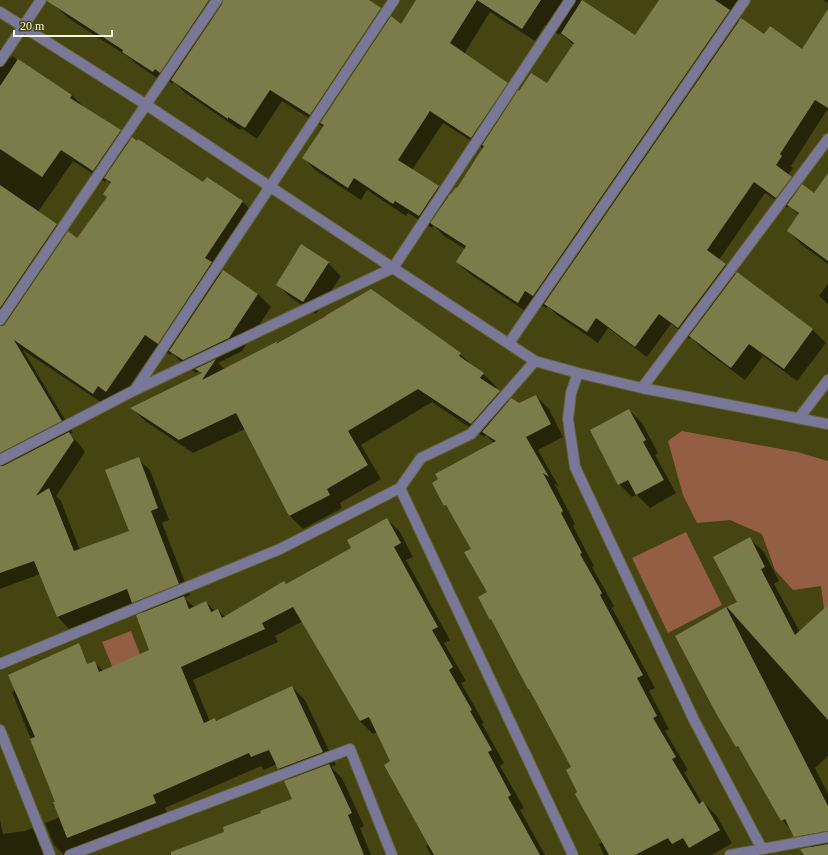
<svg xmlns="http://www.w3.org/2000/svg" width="828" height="855" viewBox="0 0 828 855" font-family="Georgia,serif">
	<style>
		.green { fill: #935e44 }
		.shadow { fill: #0007; fill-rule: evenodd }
		.building { fill: #7c7c4a }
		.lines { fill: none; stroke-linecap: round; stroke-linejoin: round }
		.minor-casing { stroke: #626132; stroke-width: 12 }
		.minor { stroke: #7a7898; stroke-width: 10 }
	</style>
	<rect width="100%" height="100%" fill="#464512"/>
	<path class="green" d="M682 431 797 452 828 461V613L824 609 821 586 793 590 775 570 762 534 730 520 697 523 683 495 668 441Z
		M686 532 722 605 668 633 632 558Z
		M131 631 155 693 128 704 102 642Z"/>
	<path class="shadow" d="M60 0H369L390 19 401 25 417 0H580L636 37 660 0H744L736 18 740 21 764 35 803 50 828 11V111L827 110 791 166 793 168 788 175 801 188 828 204V264L803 246 788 231 799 215 789 206 788 208 765 193 719 260 726 265 736 275 737 273 813 330 826 343 797 381 763 356 745 380 703 349 691 337 690 339 671 324 647 357 608 328 598 343 557 315 548 306 546 308 538 303 531 315 470 274 457 262 465 249 444 236 434 225 432 228 408 213 406 216 367 190 361 200 315 170 303 157 323 127 282 101 257 139 241 128 240 130 184 92 174 81 172 84 168 80 166 84 135 63 130 58 68 18 56 6ZM490 12 535 41 545 25 559 35 561 33 574 45 547 84 517 94 507 84 464 54ZM443 123 484 149 457 189 449 197 438 187 412 170Z
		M823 0H828V3Z
		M0 48 11 58 12 56 72 95 84 107 120 131 130 141 203 184 207 178 243 202 254 214 217 269 221 273 223 271 258 294 271 307 242 351 218 363 225 369 277 342 279 343 371 290 460 354 474 367 483 374 497 387 495 389 500 392 509 402 519 405 536 396 549 409 563 437 538 450 559 487 554 483 575 524 573 526 594 566 592 567 614 606 612 608 655 688 649 691 669 729 665 731 688 770 684 772 702 803 703 802 716 815 732 843 712 855H604L599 844 603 842 579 793 573 768 494 623 491 619 489 592 472 549 450 511 445 505 494 443 486 435 484 437 432 402 361 445 381 479 340 503 342 508 303 529 290 516 245 429 193 453 145 421 132 408 202 374 199 371 196 373 183 364 172 353 170 355 157 346 118 403 105 405 23 350 73 433 70 434 80 445 85 452 56 496 61 501 80 550 130 531 138 459 150 470 169 520 162 523 190 595 184 598 194 607 206 602 215 611 218 610 225 617 287 585 353 548 387 519 400 532 413 557 406 560 450 640 444 643 466 681 461 683 484 723 482 724 504 763 500 766 524 808 520 810 545 855H431L426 846 430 845 377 732 373 734 360 721 303 621 275 636 278 642 193 680 210 722 215 719 217 721 292 687 305 700 336 765 331 767 342 778 364 826 360 828 371 855H173L226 833 294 799 290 780 279 769 277 764 264 770 261 766 165 808 169 816 74 855H64L54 845 45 823 60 817 56 802 12 692 86 662 88 665 94 662 103 671 150 650 144 613 134 603 69 629 58 617 40 574 0 589ZM73 161 105 182 107 179 111 184 108 198 78 239 67 235 57 225 38 212Z
		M328 263 341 276 316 314 290 297 277 284Z
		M828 284V304L819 296Z
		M629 410 642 423 658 453 655 455 676 493 650 508 637 495 632 497 619 484Z
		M749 538 764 552 779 581 774 584 800 632 828 626V756L815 768 828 794V855H811L812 847 807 842 805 843 782 820 744 754 737 746 676 636 738 602Z
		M0 820 3 834 25 831 32 828 45 841 50 855H0Z"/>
	<path class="building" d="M47 0H209L160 73 155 69 153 72 122 52 123 50 47 1Z
		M223 0H369L381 8 310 115 270 90 245 128 228 117V119L171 80 222 4Z
		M416 0H541L522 29 477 0 450 43 508 83 471 138 430 111 398 160 439 186 419 216 395 201 393 204 354 178 348 188 302 158 324 125 320 123 391 16 401 24Z
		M582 0 635 35 659 0H715L730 10 533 296 525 291 518 303 456 262 466 246 430 223 450 194H451L456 187 457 188 484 146 482 145 518 90 519 91 531 73 547 83 574 43 561 33Z
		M828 9V108L815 100 780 154 782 156 776 165 792 177 776 198 754 182 707 250 726 264 678 328 659 314 635 347 596 318 587 332 544 304 741 18 764 34 770 26 802 49Z
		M18 59 72 95 70 98 121 130 93 171 61 150 42 177 0 149V86Z
		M132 137 137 141 138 139 203 182 207 177 243 201 205 258 212 262 158 344 145 335 106 392 98 386 93 394 14 340 62 421 0 453V326H3L5 324 68 231 77 238 107 197 103 194 111 182 104 178Z
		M828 173V261L787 231 799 213 787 205 802 184 814 193Z
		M0 185 57 224 0 308Z
		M301 244 329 262 303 302 276 285Z
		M223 270 258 294 229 338 183 360 169 351Z
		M737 272 813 329 784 369 749 344 731 368 689 336Z
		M371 289 461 353 459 356 484 373 480 378 500 391 471 424 418 389 348 431 368 465 327 489 330 495 289 516 236 413 179 440 130 408 202 373 195 369 216 359 202 380 278 341 276 344 326 316H325Z
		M536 395 551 424 526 437 549 477 543 473 563 511 561 513 582 553 580 554 602 593 600 595 643 675 637 678 657 716 653 718 676 757 672 759 699 804 703 801 720 830 689 848 683 838 672 844 668 838 635 855H609L575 794 577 792 566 770 571 767 563 752 529 689H528L491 619 490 620 478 597 487 592 464 552 471 549 446 505 444 506 432 483 438 479 435 474 496 441 482 432 511 398 519 403Z
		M629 409 646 440 643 442 664 480 636 495 628 480 618 485 590 430Z
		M69 432 74 440 36 496 49 488 74 551 129 531 105 470 139 457 158 508 151 511 179 584 132 603 127 589 57 617 34 561 0 573V466H3Z
		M387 518 401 543 394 547 438 627 432 630 453 667 449 670 472 710 470 711 492 750 488 752 511 795 508 797 540 855H434L384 765 390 761 369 717 360 721 293 607 262 623 265 629 181 667 204 723 215 718 216 721 292 686 323 752 278 769 269 750 251 757 249 753 153 795 156 803 67 838 53 802H55L30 739 35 737 8 675 79 643 87 664 95 661 99 672 149 650 136 615 184 596 189 609 206 601 211 612 218 609 222 618 284 581 286 584 351 548 347 540Z
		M750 537 765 567 761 569 795 635 828 605V720L727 607 737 602 713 557Z
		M726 607 828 806V831L794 837 785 819 781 821 738 746 736 747 717 715 675 636Z
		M329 764 352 813 348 815 364 855H171V852L224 832 223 827 261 813 260 811 292 799 284 781Z
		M828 844V855H804L800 849Z"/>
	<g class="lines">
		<g class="minor-casing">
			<path id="minor" d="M0 12 145 104 393 268 535 361 578 373 642 388 828 424
				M0 61 41 0
				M0 320 217 0
				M509 343 745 0
				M578 373 571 393 568 419 575 467 694 720 762 849
				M642 388 828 139
				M135 390 394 0
				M799 418 828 380
				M0 460 135 390 393 268 570 0
				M400 488 573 855
				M0 664 280 549 400 488 421 458 471 434 535 361
				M0 730 50 855
				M70 855 350 749 392 855
				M730 855 828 837"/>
		</g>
		<use href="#minor" class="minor"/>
	</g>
	<path d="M14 30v6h98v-6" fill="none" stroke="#f4f5da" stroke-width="2"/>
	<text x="20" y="30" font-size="12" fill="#f4f5da" stroke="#464512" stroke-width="3" paint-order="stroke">20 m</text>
</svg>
